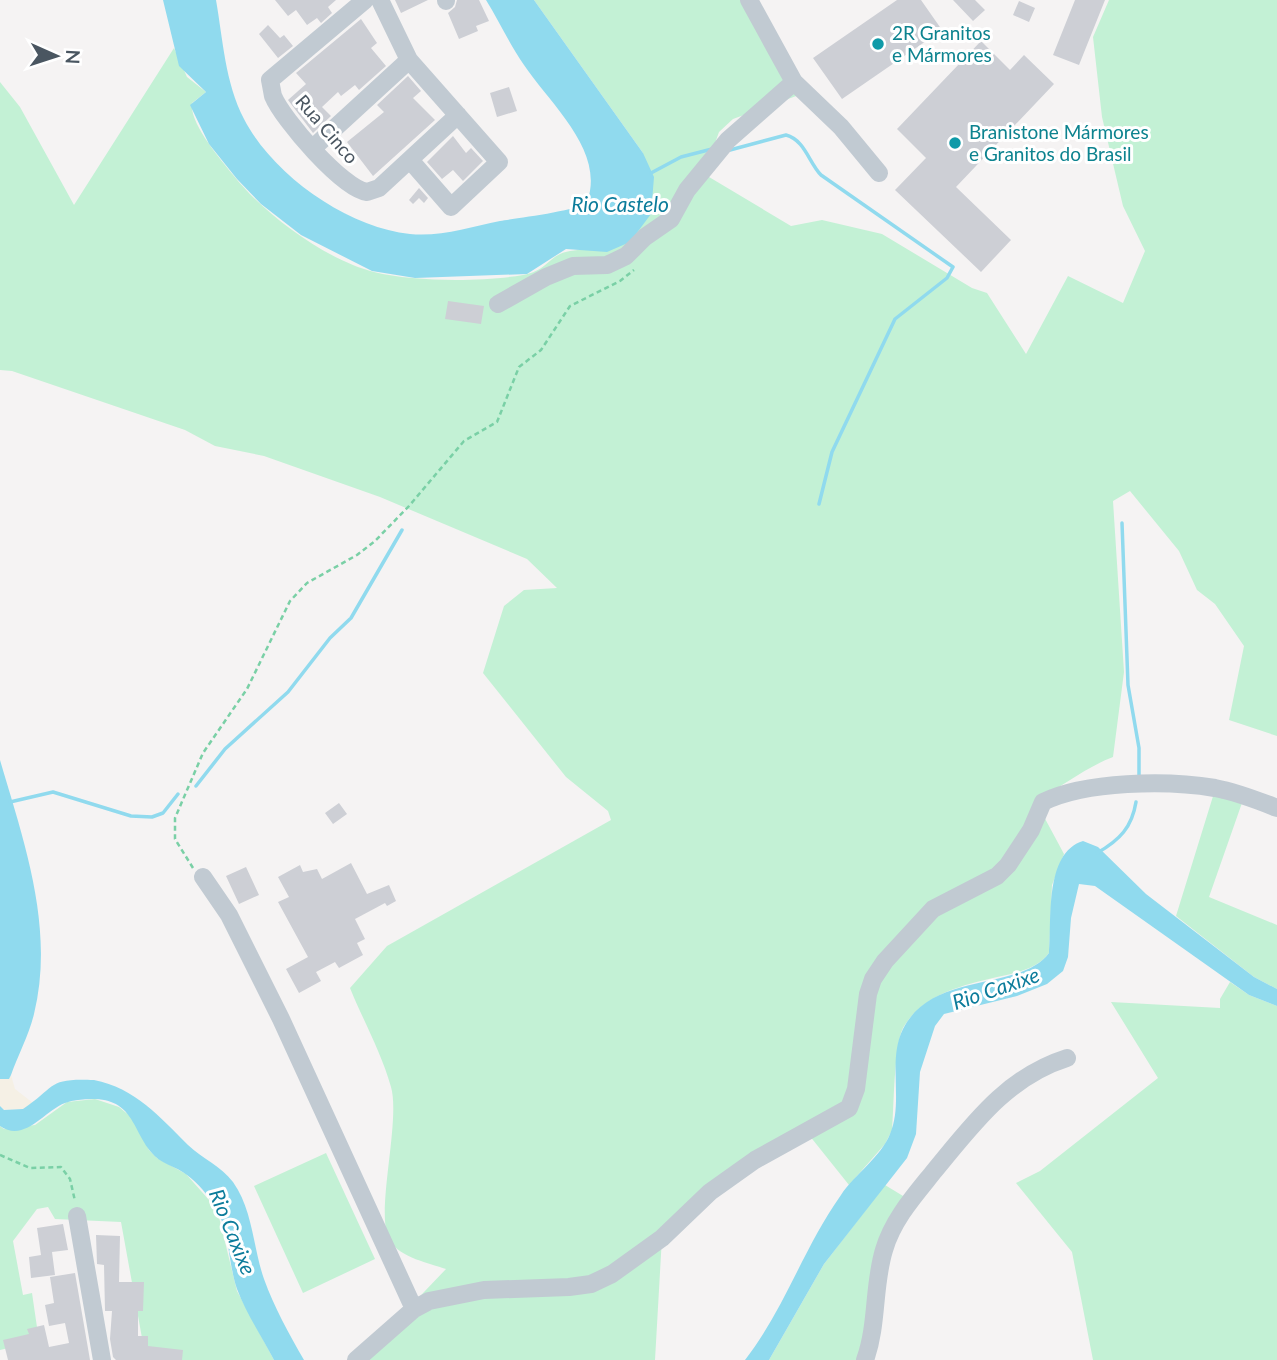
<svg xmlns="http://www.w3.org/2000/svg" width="1277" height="1360" viewBox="0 0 1277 1360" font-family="Lato,sans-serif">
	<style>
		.green { fill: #c3f1d5 }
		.sand { fill: #f5f0e5 }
		.water { fill: #90daee }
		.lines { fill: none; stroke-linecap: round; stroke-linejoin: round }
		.stream { stroke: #90daee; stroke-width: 3.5 }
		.building { fill: #cdcfd5 }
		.path { stroke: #7ad0a6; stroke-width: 2.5; stroke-dasharray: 5 3.5; stroke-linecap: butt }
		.minor { stroke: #c1cad2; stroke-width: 18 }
		.culture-dot { fill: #0f9aa8; stroke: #fff; stroke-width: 2.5 }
		.labels { text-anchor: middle; stroke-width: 6; stroke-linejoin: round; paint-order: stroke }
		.culture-label { font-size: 19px; fill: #0d838f; stroke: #fff; text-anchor: start }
		.street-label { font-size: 19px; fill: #4a5661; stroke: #fff }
		.water-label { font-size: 21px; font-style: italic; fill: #0c7c9b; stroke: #fff }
	</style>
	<rect width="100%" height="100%" fill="#f5f3f3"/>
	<path class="green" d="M534 0H747L799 95 733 119 719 132 704 174 791 226 822 220 882 234 972 288 987 293 1026 354 1068 276 1123 303 1145 251 1123 206 1102 117 1093 37 1109 0H1277V736L1229 720 1244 646 1215 604 1197 590 1179 551 1130 491 1113 501 1124 672 1113 757C1084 768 1063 787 1035 800L1064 854 1052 885 1049 953C1038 968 1019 972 1002 976 967 984 923 993 903 1028 894 1045 894 1107 892 1130L885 1144 849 1185 805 1130 662 1237 655 1360H359L446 1269C429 1263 401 1258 390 1241 374 1217 401 1122 391 1087 382 1054 363 1020 350 988L387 946 611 820 608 811 566 777 483 673 504 606 524 590 557 588 527 559 380 497 264 456 215 446 185 430 12 371 0 370V82L20 107 74 205 174 48 187 77 206 92 192 103C189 123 221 160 234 176 264 214 326 260 374 272 415 282 482 282 523 275 553 270 546 249 585 250L643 153Z
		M1214 793 1243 800 1209 897 1277 925V989L1254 977 1176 916Z
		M1230 982 1249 995 1277 1006V1360H1093L1072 1252 1016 1183 1040 1171 1158 1078 1111 1002 1220 1008V999Z
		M95 1099 119 1107 136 1121 149 1150 157 1158 186 1174 217 1209 237 1291 274 1360H146L121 1222 55 1219 48 1207 37 1209 13 1241 23 1295 32 1293 39 1341 0 1350V1126L4 1129 35 1125 67 1102Z
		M326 1153 375 1259 303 1293 254 1186Z
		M885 1185 908 1199 859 1360H769L824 1264Z"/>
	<path class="sand" d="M11 1075 15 1089 33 1103 23 1109 4 1110 0 1106V1079H9Z"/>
	<path class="water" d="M163 0H216C223 40 225 82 244 119 273 175 347 227 410 234 440 237 471 227 500 221 517 218 578 211 587 202 606 151 550 104 524 65 510 45 499 21 486 0H534L643 153 654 177 651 214 630 242 607 252 566 249 527 274 415 278 372 271 301 235 261 204 237 179 209 144 190 105 206 92 179 66Z
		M0 760C24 842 55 928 34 1014 29 1035 18 1055 11 1075L9 1079H0Z
		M1083 841 1098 847 1146 894 1254 977 1277 989V1006L1249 995 1095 886 1079 884 1071 918 1068 957 1063 971 1047 984 1017 996 944 1014 935 1026 920 1072 916 1134 907 1158 824 1264 769 1360H745C784 1310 804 1247 841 1195 855 1174 881 1157 890 1134 904 1101 887 1061 903 1029 933 970 1020 992 1049 953 1052 920 1044 853 1083 841Z
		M94 1080C135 1088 160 1117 188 1145 203 1159 221 1166 233 1182 253 1210 253 1248 264 1279 274 1307 289 1334 304 1360H274C262 1337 246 1313 237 1289 228 1263 230 1230 215 1207 208 1195 198 1183 187 1175 176 1166 160 1164 151 1152 132 1129 133 1099 92 1099 83 1099 73 1100 65 1103 44 1111 25 1143 0 1126V1106L4 1110 23 1109C57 1086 47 1078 94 1080Z"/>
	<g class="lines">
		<path class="stream" d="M730 150 786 135C805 140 809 163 821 175L953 267 947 278 895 319 832 452 819 504
			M651 173 681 157 712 149
			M1122 523 1128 685 1139 748V778
			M196 786 225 749 288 692 330 638 351 618 402 530
			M10 802 53 792 131 816 152 817 163 813 178 794
			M1097 853C1120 840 1132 827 1136 802"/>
	</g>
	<path class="building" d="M275 0H336L328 7 332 13 321 23 317 18 307 25 296 10 288 16Z
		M395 0H428L401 13Z
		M457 0H479L489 21 476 26 478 31 459 39 448 13 455 7Z
		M897 0H921L942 30 842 99 813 58Z
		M953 0H975L985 10 973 21Z
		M1075 0H1105L1079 65 1053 55Z
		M1019 1 1035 8 1029 22 1013 15Z
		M361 19 377 43 371 48 386 66 359 90 355 85 341 96 338 92 322 107 331 116 313 133 288 100 306 84 296 73Z
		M268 25 280 38 284 35 293 46 278 58 259 34Z
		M981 41 1010 70 1024 55 1054 84 956 187 1011 240 981 272 895 190 926 158 897 129Z
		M408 76 421 91 413 98 435 120 373 176 347 142 384 112 377 105Z
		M509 87 517 111 497 117 490 93Z
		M453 136 466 153 471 148 483 161 463 181 453 170 442 179 427 162Z
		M419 188 428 198 424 203 419 198 413 204 409 200Z
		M448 301 484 306 481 324 445 319Z
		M339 803 347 814 333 824 325 813Z
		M351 863 367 894 389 885 396 901 387 906 385 903 355 919 365 939 357 943 363 955 339 968 335 962 316 972 321 981 299 993 286 969 308 957 278 902 289 897 278 877 300 865 303 872 317 869 322 879Z
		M246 867 259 895 239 904 226 876Z
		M63 1224 68 1250 52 1252 55 1275 31 1278 29 1257 41 1255 37 1228Z
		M96 1235 120 1236 119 1282H144L143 1311H138V1336H148V1346L183 1350 182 1360H116L113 1357 110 1339 112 1311H105L104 1265 97 1264Z
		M75 1273 90 1360H8L3 1340 29 1334 27 1329 44 1325 49 1347 69 1343 65 1323 49 1326 45 1305 54 1303 50 1277Z"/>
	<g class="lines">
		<path class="path" d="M193 868 175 839V818L203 753 247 689 290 601 307 583 357 555 375 541 409 506 464 441 497 422 519 367 541 350 570 306 620 281 634 270
			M0 1155 30 1168 61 1167 70 1179 75 1201"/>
		<path class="minor" d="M365 0 270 80C271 85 272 91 273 96 283 120 343 189 367 192L379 188 458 115
			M380 0 409 60 499 162 451 207 410 160
			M446 0V1
			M749 0 794 82 841 127 879 173
			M313 148 409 60
			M498 304 546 277 573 266 607 265 626 256 645 237 671 219 687 190 728 140 794 82
			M203 877 229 915 281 1019 414 1309
			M77 1216 102 1360
			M356 1360 414 1309 429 1301 484 1290 569 1287 591 1284 612 1274 662 1238 710 1192 755 1160 849 1108 856 1089 868 994 873 979 885 961 933 909 997 876 1008 865 1031 830 1043 802C1086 781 1167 780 1215 788 1236 792 1257 800 1277 808
			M865 1360C878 1324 873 1286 884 1250 893 1219 915 1195 935 1170 973 1124 1007 1077 1067 1058"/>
	</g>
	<g class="culture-dot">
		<circle cx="878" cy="44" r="7"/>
		<circle cx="955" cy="143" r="7"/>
	</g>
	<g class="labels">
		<g class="culture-label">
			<text x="892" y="40">2R Granitos<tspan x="892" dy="22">e Mármores</tspan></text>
			<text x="969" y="139">Branistone Mármores<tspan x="969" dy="22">e Granitos do Brasil</tspan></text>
		</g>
		<g class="street-label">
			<text transform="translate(327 129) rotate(49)" y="7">Rua Cinco</text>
		</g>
		<g class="water-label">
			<text x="620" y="212">Rio Castelo</text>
			<text transform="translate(996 989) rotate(-19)" y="7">Rio Caxixe</text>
			<text transform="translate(232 1232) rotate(68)" y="7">Rio Caxixe</text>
		</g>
	</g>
	<g transform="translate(56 56) rotate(93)" stroke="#ffffff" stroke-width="5" paint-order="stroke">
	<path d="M0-5L12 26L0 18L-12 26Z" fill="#4a5661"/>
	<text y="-10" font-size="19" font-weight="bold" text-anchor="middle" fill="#4a5661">N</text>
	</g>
</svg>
